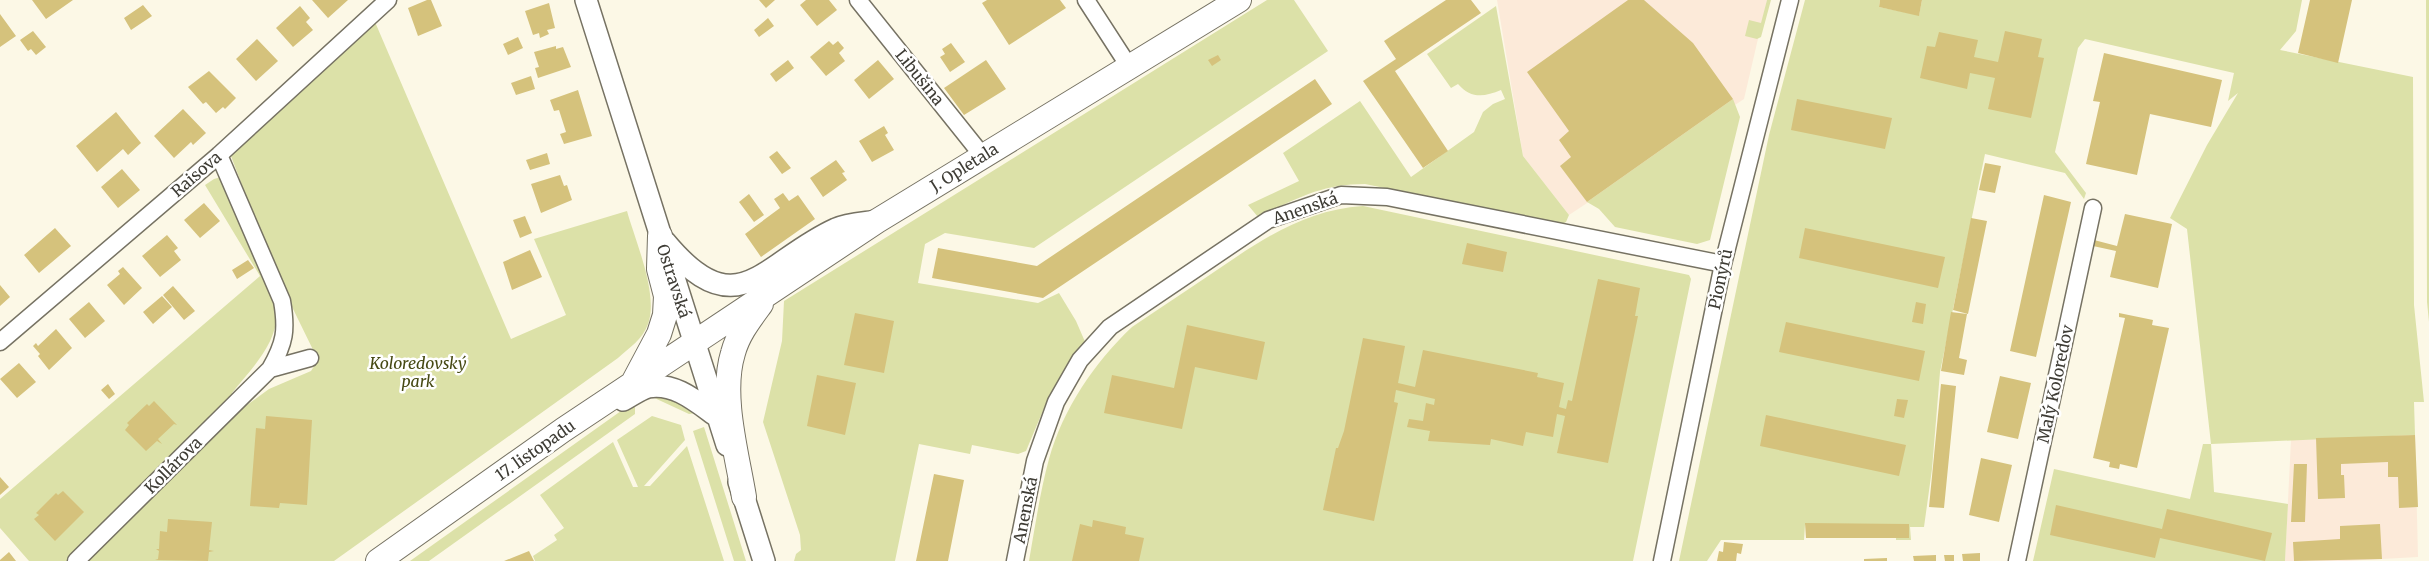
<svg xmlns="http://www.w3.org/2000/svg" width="2429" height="561" viewBox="0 0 2429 561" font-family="Merriweather,serif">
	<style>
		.commercial { fill: #fcead9 }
		.green { fill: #dce1a8 }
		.building { fill: #d5c27c }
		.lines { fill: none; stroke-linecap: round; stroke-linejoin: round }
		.minor-casing { stroke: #767263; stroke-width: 19 }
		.tertiary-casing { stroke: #767263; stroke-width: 24 }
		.secondary-casing { stroke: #767263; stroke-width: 26 }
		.minor { stroke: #fff; stroke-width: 16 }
		.tertiary { stroke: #fff; stroke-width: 21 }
		.secondary { stroke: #fff; stroke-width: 24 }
		.labels { text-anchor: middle; stroke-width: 5; stroke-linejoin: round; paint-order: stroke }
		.street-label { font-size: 16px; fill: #3e3c35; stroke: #fff }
		.park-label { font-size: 16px; font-style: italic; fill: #464913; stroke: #fff }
	</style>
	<rect width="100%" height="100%" fill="#fcf8e6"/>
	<path class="commercial" d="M1497 0H1767L1744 99 1569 215 1523 156Z
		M2415 435 2418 557 2346 561H2285L2291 440Z"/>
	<path class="green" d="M1267 0H1294L1328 51 1034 248 945 233 925 244 918 283 1038 303 1059 293 1076 321 1086 344 1073 358 1050 394 1026 451 1018 454 972 445 970 454 919 444 895 561H794L796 554 801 550 800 535 763 422 782 341 784 301Z
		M1767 0H1771L1761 37 1757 39 1745 36 1749 20 1761 23Z
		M1805 0H1880L1879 7 1919 15 1922 0H2302L2296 31 2280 50 2413 77 2414 305 2424 402H2414L2415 435 2211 444 2214 492 2288 504 2285 561H2033L2054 469 2190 499 2203 444H2211L2187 229 2170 218 2207 145 2238 93 2228 101 2234 73 2085 39 2078 48 2055 152 2086 193 2084 199 2065 173 1985 154 1940 372 1932 469 1924 527H1910L1911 540H1896V525H1805L1804 540H1721L1707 561H1679L1769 135Z
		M2426 0H2429V322L2427 302Z
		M1496 6 1523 156 1569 215 1566 222 1562 224 1365 184C1321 184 1296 199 1258 217L1248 205 1299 181 1283 153 1360 101 1411 177 1474 132 1483 112 1493 104 1505 99 1501 90C1484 97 1471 99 1458 84L1451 88 1427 54Z
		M375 22 511 339 566 315 534 239 627 211C635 240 659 295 648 324 643 339 629 348 618 358L334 561H29L0 528V499L260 276 205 185 214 179 221 177 276 307C281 340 252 368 232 393L247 405 269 389 311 371 318 360 274 270 231 156Z
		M1733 99 1740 117 1710 240 1697 244 1615 227 1599 209 1587 202Z
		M1363 206 1689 275 1691 279 1633 561H1029C1035 527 1040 492 1049 459 1063 409 1094 363 1132 327 1159 309 1187 290 1214 272 1261 240 1304 210 1363 206Z
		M661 392 696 413 689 414 648 395Z
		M635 401V414L429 561H410Z
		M652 416 681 425 685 440 644 486H650L687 446 724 561H535L533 556 557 540 554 535 564 528 540 495 613 442 633 487H638L617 440Z
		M704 427 746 561H734L693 431Z"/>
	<path class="building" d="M32 0H73L46 19Z
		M312 0H348L328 18Z
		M427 0H431L442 26 418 36 408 8Z
		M759 0H775L766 8Z
		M806 0H829L837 10 817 26 800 5Z
		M987 0H1060L1066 8 1009 45 982 3Z
		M1446 0H1471L1481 13 1395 71 1448 151 1423 168 1363 81 1396 59 1384 41Z
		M1628 0H1644L1693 43 1733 99 1587 202 1560 166 1571 157 1559 140 1569 131 1527 72Z
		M1880 0H1922L1919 16 1879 7Z
		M2310 0H2352L2338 63 2298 53Z
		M549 3 555 28 547 30 549 34 540 38 539 33 533 35 525 11Z
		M143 5 152 16 131 30 124 18Z
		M300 6 310 18 306 22 313 30 293 47 276 28Z
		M0 14 16 36 0 47Z
		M768 18 774 26 759 37 754 30Z
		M33 31 46 47 36 55 31 49 28 51 20 40Z
		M2005 31 2042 39 2038 57 2044 58 2031 118 1988 109 1995 78 1970 73 1967 89 1920 78 1927 46 1935 47 1939 32 1978 40 1974 57 1998 62Z
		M518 37 523 48 508 55 503 44Z
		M257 39 278 61 256 81 236 59Z
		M829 41 833 45 838 41 844 48 839 53 845 61 826 76 810 57Z
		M951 43 965 62 950 72 940 57 945 54 942 49Z
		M556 46V49L563 47 571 67 538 78 535 68 539 67 534 52Z
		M2104 53 2222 80 2211 127 2150 114 2137 175 2086 164 2100 102 2093 101Z
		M1218 55 1221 60 1212 66 1208 60Z
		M788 60 794 68 776 82 770 74Z
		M878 60 894 79 869 99 854 80Z
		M986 60 1006 89 964 115 944 88Z
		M209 71 236 98 225 109 223 107 216 113 206 102 203 104 188 87Z
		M531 76 535 89 516 95 511 83Z
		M1315 79 1332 104 1043 298 932 278 938 248 1037 266Z
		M578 90 592 136 564 144 560 134 566 132 559 110 554 111 550 100Z
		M1797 99 1892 118 1885 149 1791 130Z
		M183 109 206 133 193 145 191 142 174 158 154 136Z
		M116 112 141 143 128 155 123 149 97 172 76 146Z
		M884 126 888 133 885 135 894 150 872 162 859 141Z
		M777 151 791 168 782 174 769 157Z
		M547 153 550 164 530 170 526 160Z
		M836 160 845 172 842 173 847 180 823 197 810 178Z
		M1985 163 2001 166 1995 193 1979 190Z
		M122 169 140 190 118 208 101 187Z
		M560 175 564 186 567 185 572 200 541 213 531 184Z
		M783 193 789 201 798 195 815 219 761 257 745 234 780 208 774 199Z
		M749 194 764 215 754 222 739 202Z
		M2044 195 2071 202 2036 357 2010 351Z
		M204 203 220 221 200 238 184 220Z
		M2125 214 2172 224 2158 288 2110 277 2116 251 2093 246 2094 240 2117 246Z
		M525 216 532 233 520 238 513 220Z
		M1971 218 1987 221 1968 314 1953 310Z
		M55 228 71 246 39 273 24 255Z
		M1805 228 1945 257 1938 288 1799 258Z
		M167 235 178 248 174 251 181 260 160 277 142 256Z
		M1467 243 1507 252 1503 272 1462 264Z
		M530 250 542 277 512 290 503 262Z
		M248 260 254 268 237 279 232 270Z
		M123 267 142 288 124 305 107 285 120 274 118 271Z
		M1598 279 1640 288 1635 316H1638L1608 463 1557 453 1565 416 1557 414 1553 437 1526 432 1523 446 1491 439 1490 445 1428 441 1430 431 1407 427 1409 419 1423 421 1426 403 1434 405 1435 399 1396 390 1394 402 1398 403 1374 521 1323 510 1336 448H1338L1344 431 1363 338 1405 346 1398 383 1415 387 1423 350 1538 373 1537 377 1564 383 1559 407 1566 409 1568 400 1572 401Z
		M0 285 10 297 0 306Z
		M173 286 195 311 184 320 163 295Z
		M162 296 172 307 153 324 143 312Z
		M89 302 105 321 85 338 69 319Z
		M1916 302 1926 304 1923 324 1912 322Z
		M1951 312 1967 314 1959 358 1967 360 1964 375 1941 371Z
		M855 313 894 321 884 373 844 365Z
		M2119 313 2153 320 2152 325 2169 328 2137 468 2120 464 2119 469 2109 467 2110 462 2093 458 2125 318 2119 317Z
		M1786 322 1925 351 1919 381 1779 352Z
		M1187 325 1265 342 1257 380 1195 367 1182 429 1104 413 1112 375 1174 388Z
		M56 329 72 348 49 370 38 356 40 354 33 346 36 343 38 346Z
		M19 363 36 382 17 398 0 379Z
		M817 375 856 383 845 435 807 426Z
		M2000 376 2031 383 2018 439 1987 432Z
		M108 384 115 394 109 399 101 390Z
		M1941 384 1956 386 1944 508 1929 507Z
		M1897 399 1908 400 1904 418 1894 416Z
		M154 401 177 425 174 424 158 439 162 444 157 441 146 451 125 430 129 425 127 423 147 404 149 406Z
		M1766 415 1906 445 1899 476 1760 446Z
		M266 416 312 420 307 505 280 503 279 508 250 506 256 428 265 429Z
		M2415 435 2418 507 2399 508 2398 477H2388V462L2341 464V475H2344L2345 498 2318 499 2316 438Z
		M1981 458 2012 465 1999 522 1969 515Z
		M2294 464H2307L2305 522H2291Z
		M934 474 964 480 948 561H916Z
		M0 477 9 487 0 495Z
		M63 491 84 512 55 541 34 519 39 515 36 513 56 493 58 495Z
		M2056 505 2162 529 2167 509 2272 533 2265 561 2160 538 2155 558 2050 535Z
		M168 519 212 522 209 550 214 551 209 552 208 561 155 560 158 559 159 551 156 549H159L160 531 167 532Z
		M1093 520 1126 527 1125 534 1144 538 1139 561H1072L1080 524 1092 527Z
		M1805 523 1909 524V538H1806Z
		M2380 524 2382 559 2294 561 2293 542 2340 539V526Z
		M1724 542 1743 544 1741 554 1737 553 1736 561H1717L1719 551 1723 552Z
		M529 551 534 561H504Z
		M9 552 16 561H0V560Z
		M1980 553V561H1963L1962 554Z
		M1936 555V561H1914L1913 556Z
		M1944 555H1954V561H1945Z
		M1887 558V561H1864V559Z"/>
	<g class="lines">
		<g class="minor-casing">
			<path id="minor" d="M858 0 982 155
				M1086 0 1130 68
				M0 342 219 155 388 0
				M270 369 310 358
				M76 561 270 369C285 343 287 330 282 301L219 155
				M1015 561 1035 461 1056 402 1080 360 1110 327 1268 220 1341 195 1387 197 1723 264
				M1662 561 1723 264 1790 0
				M2017 561 2093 208"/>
		</g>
		<g class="tertiary-casing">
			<path id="tertiary" d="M586 0 727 445
				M665 242C738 330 763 262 836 229 848 223 864 223 877 221
				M623 400C631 396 640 389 648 387 675 382 697 402 718 417
				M739 482 764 561"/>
		</g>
		<g class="secondary-casing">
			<path id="secondary" d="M634 381 659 334 665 315 666 296 659 269 660 236
				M744 497C737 454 720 395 733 353 738 334 750 319 761 304
				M378 561 563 430 877 221 1239 0"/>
		</g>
		<use href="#minor" class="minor"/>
		<use href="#tertiary" class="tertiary"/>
		<use href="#secondary" class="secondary"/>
	</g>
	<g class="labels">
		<g class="street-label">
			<text transform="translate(920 77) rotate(51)" y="6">Libušina</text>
			<text transform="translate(964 167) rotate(-32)" y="6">J. Opletala</text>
			<text transform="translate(196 174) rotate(-41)" y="6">Raisova</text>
			<text transform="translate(1305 208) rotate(-19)" y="6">Anenská</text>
			<text transform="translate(1720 279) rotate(-78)" y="6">Pionýrů</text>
			<text transform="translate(674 281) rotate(72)" y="6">Ostravská</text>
			<text transform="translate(2055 384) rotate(-78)" y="6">Malý Koloredov</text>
			<text transform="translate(535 450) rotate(-35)" y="6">17. listopadu</text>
			<text transform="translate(173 465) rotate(-45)" y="6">Kollárova</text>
			<text transform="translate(1025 510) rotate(-79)" y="6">Anenská</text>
		</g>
		<g class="park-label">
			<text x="418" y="369">Koloredovský<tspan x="418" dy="18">park</tspan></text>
		</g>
	</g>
</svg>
